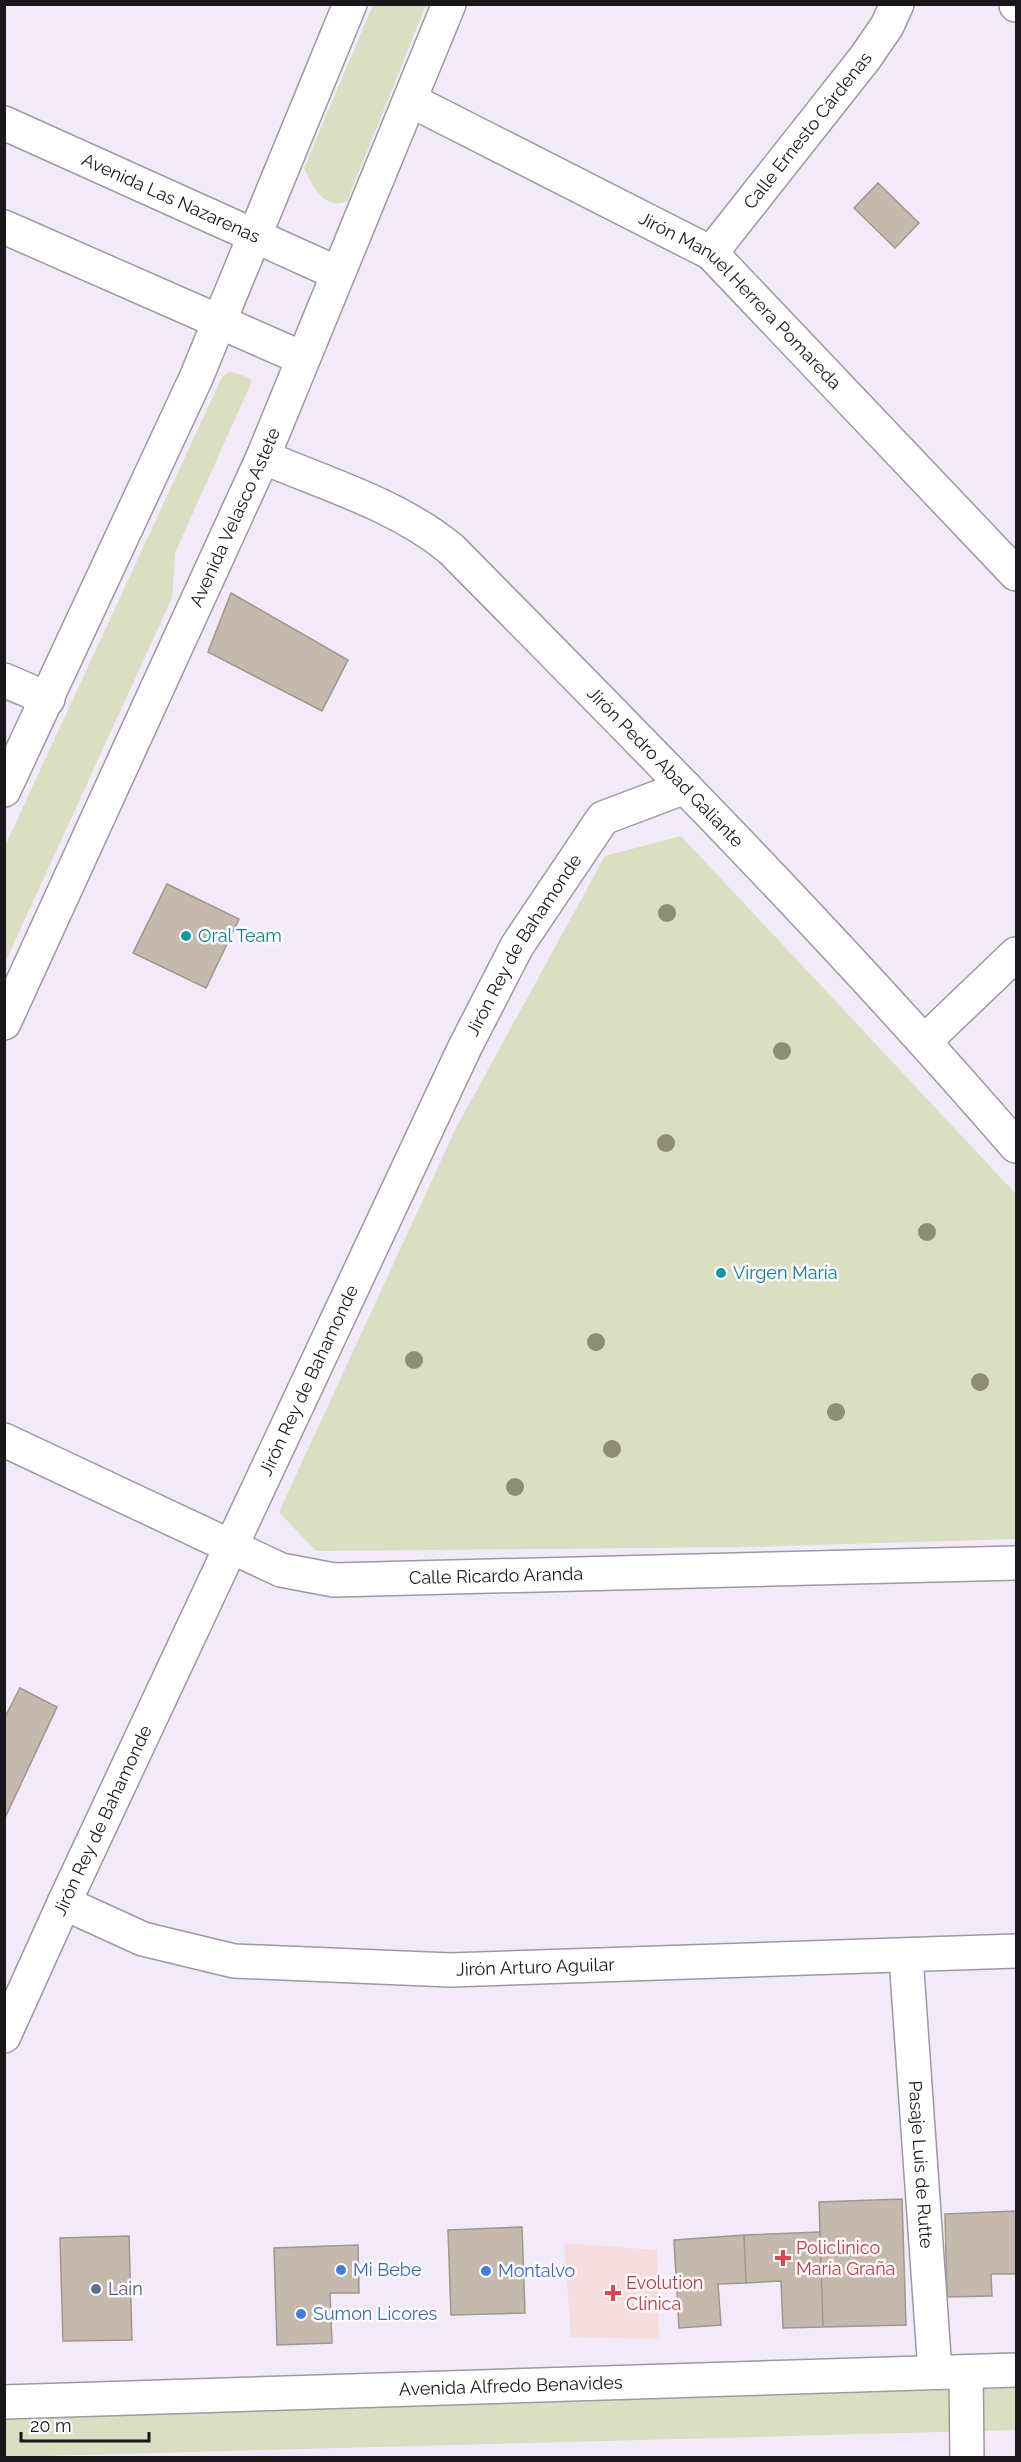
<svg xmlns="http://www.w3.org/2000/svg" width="1021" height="2462" viewBox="0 0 1021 2462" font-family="Raleway,sans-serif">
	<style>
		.medical { fill: #f7dcdf }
		.green { fill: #d9dfc0 }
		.building { fill: #c5b8ad; stroke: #a2968b; stroke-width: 1.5 }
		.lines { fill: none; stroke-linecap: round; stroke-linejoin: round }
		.minor-casing { stroke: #9e97a4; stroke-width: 36 }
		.major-casing { stroke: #9e97a4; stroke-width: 36 }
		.minor { stroke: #fff; stroke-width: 33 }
		.major { stroke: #fff; stroke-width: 33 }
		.tree { fill: #8d8e75 }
		.culture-dot { fill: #0f9aa8; stroke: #fcfafd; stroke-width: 2 }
		.health-dot { fill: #e0444e; stroke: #fcfafd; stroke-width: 2 }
		.shop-dot { fill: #3f7fe0; stroke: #fcfafd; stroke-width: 2 }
		.service-dot { fill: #5c6f8a; stroke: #fcfafd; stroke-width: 2 }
		.labels { text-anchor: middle; stroke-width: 5; stroke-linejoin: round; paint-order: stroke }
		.street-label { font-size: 18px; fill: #1a171c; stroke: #fcfafd }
		.culture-label { font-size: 18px; fill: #0d838f; stroke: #fcfafd; text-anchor: start }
		.health-label { font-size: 18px; fill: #be3a42; stroke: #fcfafd; text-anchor: start }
		.shop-label { font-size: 18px; fill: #366cbe; stroke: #fcfafd; text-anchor: start }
		.service-label { font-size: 18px; fill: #4e5e75; stroke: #fcfafd; text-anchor: start }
	</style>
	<rect width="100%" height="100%" fill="#f2eaf9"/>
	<path class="medical" d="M564 2243 657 2250 659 2339 571 2337Z"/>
	<path class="green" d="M373 5H426L347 201C325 212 311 184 304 168Z
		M230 371 247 377 252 381 175 553 172 598 5 963V846L222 377Z
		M681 836 1016 1194V1539L749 1547 316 1551 279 1512 456 1128 605 856Z
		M1016 2388V2430L5 2457 4 2419Z"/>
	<path class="building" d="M878 183 919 223 895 248 854 208Z
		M231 593 348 660 322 711 208 652Z
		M167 884 239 919 206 988 133 953Z
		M20 1688 57 1707 4 1820V1719Z
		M902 2199 906 2325 823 2327 819 2202Z
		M1016 2211V2274H991L992 2296 947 2297 945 2214Z
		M522 2227 525 2313 451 2315 448 2230Z
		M820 2232 823 2327 783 2328 781 2281 746 2283 744 2235Z
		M744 2235 746 2283 718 2284 721 2325 679 2328 674 2240Z
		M129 2236 132 2340 63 2341 60 2238Z
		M358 2245 359 2293H330L332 2343 277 2345 274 2248Z"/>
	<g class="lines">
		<g class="minor-casing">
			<g id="minor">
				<path d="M1016 4V5"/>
				<path id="s1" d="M410 100 711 253 1016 574"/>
				<path id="s2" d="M4 123 337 273"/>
				<path d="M4 227 302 358"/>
				<path id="s3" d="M711 253 865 58 887 26 897 4"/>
				<path id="s4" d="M263 457C326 484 398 505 451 549 644 744 837 939 1016 1146"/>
				<path d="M4 680 48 699"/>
				<path d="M925 1041 1016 954"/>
				<path id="s5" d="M4 1440 281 1570 334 1580 1016 1563"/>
				<path id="s6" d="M64 1903 143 1939 234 1961 450 1970 1016 1951"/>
				<path id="s7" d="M906 1957 935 2372"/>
				<path id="s8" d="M4 2036 64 1903 465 1047 517 946 603 818 685 787"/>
			</g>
		</g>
		<g class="major-casing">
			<g id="major">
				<path d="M4 790 196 378 350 4"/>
				<path id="s9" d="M4 1023 263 457 449 4"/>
				<path d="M966 2372 967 2458"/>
				<path id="s10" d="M4 2402 1016 2370"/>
			</g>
		</g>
		<use href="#minor" class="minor"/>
		<use href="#major" class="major"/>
	</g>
	<g class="tree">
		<circle cx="667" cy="913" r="9"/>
		<circle cx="782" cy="1051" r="9"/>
		<circle cx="666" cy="1143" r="9"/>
		<circle cx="927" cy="1232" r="9"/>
		<circle cx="596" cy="1342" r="9"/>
		<circle cx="414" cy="1360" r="9"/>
		<circle cx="980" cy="1382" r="9"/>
		<circle cx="836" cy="1412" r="9"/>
		<circle cx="612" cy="1449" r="9"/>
		<circle cx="515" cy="1487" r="9"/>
	</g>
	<g class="culture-dot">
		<circle cx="186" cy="936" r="6"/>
		<circle cx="721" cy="1273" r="6"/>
	</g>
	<g class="health-dot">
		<path d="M780 2249h6v6h6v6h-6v6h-6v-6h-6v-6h6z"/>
		<path d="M610 2284h6v6h6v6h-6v6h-6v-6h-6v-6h6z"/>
	</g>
	<g class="shop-dot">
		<circle cx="341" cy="2270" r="6"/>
		<circle cx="486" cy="2271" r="6"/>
		<circle cx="301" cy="2314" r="6"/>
	</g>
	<circle class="service-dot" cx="96" cy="2289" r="6"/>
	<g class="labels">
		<g class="street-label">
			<text dy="6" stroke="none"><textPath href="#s3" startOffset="156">Calle Ernesto Cárdenas</textPath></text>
			<text dy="6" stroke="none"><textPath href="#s2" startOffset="183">Avenida Las Nazarenas</textPath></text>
			<text dy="6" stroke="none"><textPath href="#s1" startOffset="390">Jirón Manuel Herrera Pomareda</textPath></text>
			<text dy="6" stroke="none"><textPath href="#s9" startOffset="556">Avenida Velasco Astete</textPath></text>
			<text dy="6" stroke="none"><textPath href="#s4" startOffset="516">Jirón Pedro Abad Galiante</textPath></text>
			<text dy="6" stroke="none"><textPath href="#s8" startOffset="1209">Jirón Rey de Bahamonde</textPath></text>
			<text dy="6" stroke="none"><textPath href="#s8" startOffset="723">Jirón Rey de Bahamonde</textPath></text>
			<text dy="6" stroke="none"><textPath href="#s5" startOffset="522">Calle Ricardo Aranda</textPath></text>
			<text dy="6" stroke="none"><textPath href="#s8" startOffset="237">Jirón Rey de Bahamonde</textPath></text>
			<text dy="6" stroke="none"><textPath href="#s6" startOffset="482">Jirón Arturo Aguilar</textPath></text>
			<text dy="6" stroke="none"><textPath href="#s7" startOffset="208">Pasaje Luis de Rutte</textPath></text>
			<text dy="6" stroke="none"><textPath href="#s10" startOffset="507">Avenida Alfredo Benavides</textPath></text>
		</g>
		<g class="culture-label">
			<text x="198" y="942">Oral Team</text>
			<text x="733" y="1279">Virgen María</text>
		</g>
		<g class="health-label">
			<text x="796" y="2254">Policlinico<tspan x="796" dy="21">María Graña</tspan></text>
			<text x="626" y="2289">Evolution<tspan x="626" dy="21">Clínica</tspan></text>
		</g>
		<g class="shop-label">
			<text x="353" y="2276">Mi Bebe</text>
			<text x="498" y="2277">Montalvo</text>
			<text x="313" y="2320">Sumon Licores</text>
		</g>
		<g class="service-label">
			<text x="108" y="2295">Lain</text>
		</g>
	</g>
	<rect width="1021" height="2462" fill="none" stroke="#1a171c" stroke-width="12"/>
	<path d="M21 2432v9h128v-9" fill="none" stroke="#1a171c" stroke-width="3"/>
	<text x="30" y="2432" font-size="18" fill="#1a171c" stroke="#fcfafd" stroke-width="4.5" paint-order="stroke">20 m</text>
</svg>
